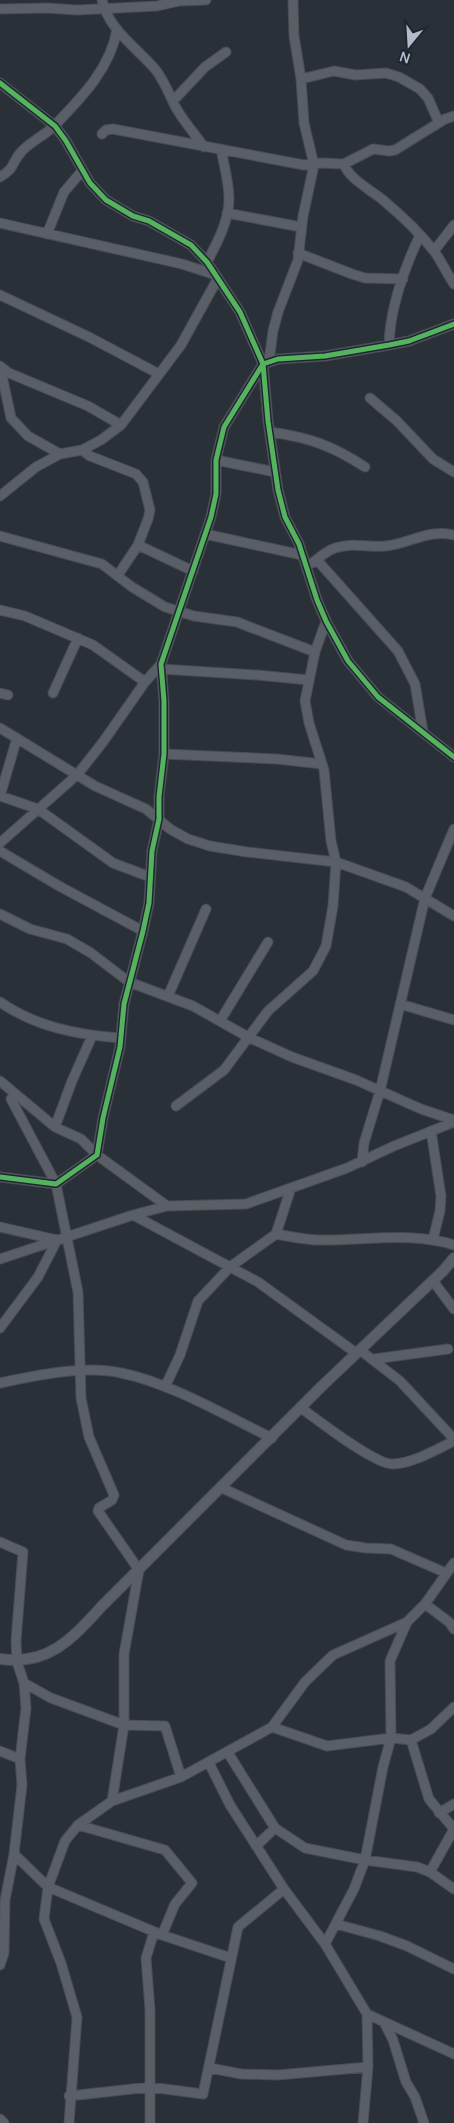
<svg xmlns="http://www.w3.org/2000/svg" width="454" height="2123" viewBox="0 0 454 2123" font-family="Manrope,sans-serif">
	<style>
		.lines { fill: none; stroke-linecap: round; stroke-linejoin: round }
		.minor-casing { stroke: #484c53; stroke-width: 11 }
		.tertiary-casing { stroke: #484c53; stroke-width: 12 }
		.minor { stroke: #5a5e66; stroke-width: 9 }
		.tertiary { stroke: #5a5e66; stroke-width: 10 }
		.cycleway-casing { stroke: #1d2633; stroke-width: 8 }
		.cycleway { stroke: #56b35d; stroke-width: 5 }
	</style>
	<rect width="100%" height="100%" fill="#2a3038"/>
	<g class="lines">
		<g class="minor-casing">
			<path id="minor" d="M102 0C108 29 137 48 155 69 164 80 169 94 175 106 183 121 195 134 204 147
				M0 9 47 8 77 10 157 6 179 1 206 0
				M301 79 334 71 356 75 386 73 399 77 420 89 428 98 439 123
				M0 83 55 126 66 141 90 183 106 200 133 216 149 221 191 245 207 262 240 312 263 364 268 421 278 490 285 517 299 544 317 600 326 621 348 661 378 697 454 757
				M173 101 205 67 226 52
				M102 134 106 130 113 129 304 165 322 163 344 164 373 149 389 151 395 150 445 119 454 116
				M344 164C348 178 371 190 383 200 401 215 419 232 434 251 442 262 447 274 454 284
				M0 177C17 167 11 162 22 151 31 141 46 135 55 125 81 98 111 68 117 29
				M227 213 301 227
				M0 223 182 264 216 275
				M47 234 64 192 82 171
				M434 251 454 225
				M298 253 352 274 365 278 403 279
				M207 262C217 243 229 221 229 199 229 183 224 165 221 149
				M0 295 89 337 159 374
				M389 345C390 307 404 269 420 235
				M269 361 273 331 278 312 298 260 303 216 314 165 304 123 301 79 294 36 293 0
				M0 366 9 373 88 406 121 425
				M0 366 11 418 28 436 60 454
				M370 398 397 421 433 459 454 472
				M271 432C310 438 331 445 365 467
				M82 450 90 456 136 474 143 482 150 510 148 519 138 545 118 575
				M216 460 275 472
				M0 496 36 467 60 454 82 450 101 440 121 425 181 345 218 278
				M205 534 302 555
				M0 536 102 564 132 587 165 607 194 616 237 622 315 652
				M138 545 193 571
				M317 560 398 651 415 684 423 732
				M312 563C319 558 326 551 335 548 356 542 367 548 386 546 412 543 427 529 454 535
				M0 610 25 616 93 645 145 682
				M161 669 257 675 309 680
				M0 693 8 695
				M53 693 78 638
				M0 728 95 786 146 809 170 829 188 839 210 846 247 852 336 862 406 887 454 916
				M164 754 277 759 322 764
				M0 796 38 809 113 863 150 877
				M0 796 17 738
				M0 843 77 775 103 742 145 682 161 664
				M0 851 59 886 143 931
				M0 914 30 929 67 939 91 953 129 982 193 1006 248 1037 292 1057 356 1080 421 1109 454 1120
				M168 996 206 909
				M0 1002C36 1027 78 1035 121 1038
				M400 1004 454 1020
				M220 1021 268 942
				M0 1081 55 1127 81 1139 97 1155 167 1206
				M14 1094 11 1099 56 1184 78 1292 81 1398 89 1437 114 1495 112 1500 99 1508 98 1511 139 1570 124 1654V1725L112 1801
				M176 1106 224 1070 268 1011 313 971 326 946 333 906 336 862 331 841 324 770 309 723 305 701 315 652 326 621
				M55 1127 72 1081 92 1036
				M431 1131 441 1196 440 1211 433 1239
				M362 1162 364 1143 380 1091 425 898 454 829
				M0 1177 56 1184 97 1155 103 1118 120 1047 124 1004 143 931 149 903 152 851 159 819V797L164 754V701L161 664 211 517 216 494V460L224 427 263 364 278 359 325 356 389 345 409 341 454 324
				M133 1215 258 1282 356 1353
				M0 1227 57 1240 38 1277 0 1328
				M276 1234C293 1237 309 1241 326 1240 369 1240 413 1232 454 1245
				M0 1259 133 1215 167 1206 246 1204 347 1168 394 1146 454 1122
				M433 1281 454 1309
				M360 1350 400 1381 454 1439
				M374 1359 448 1349
				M0 1383C37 1375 84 1365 121 1373 171 1383 226 1416 272 1438
				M165 1387 180 1355 198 1301 230 1267 276 1234 291 1188
				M301 1408C318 1420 375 1465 393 1464 414 1463 435 1450 454 1441
				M222 1488 346 1545 366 1548 391 1549 446 1573
				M0 1542 23 1552 16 1641 17 1662 24 1683 26 1708 20 1759 22 1785 14 1854 5 1900 4 1953 0 1965
				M425 1604 449 1622 454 1629
				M24 1683 51 1698 124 1725 165 1726 181 1777
				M272 1727 327 1746 391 1738 411 1740 431 1729 454 1707
				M411 1740 429 1799 454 1829
				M0 1751 20 1759
				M230 1756 275 1828 305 1848 365 1860 417 1867 430 1872 454 1889
				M211 1767 230 1805 284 1889 325 1944 367 2014 454 2054
				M439 1813 454 1804
				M78 1825 165 1850 192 1883 175 1904 162 1935
				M256 1846 275 1828
				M14 1854 48 1887 162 1935 231 1958
				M430 1872 454 1829
				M336 1924 380 1936 407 1946 454 1969
				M325 1944 354 1889 365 1860 383 1767 391 1738 390 1661 407 1622
				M384 2022 393 2040 406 2082 415 2097 424 2123
				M210 2068 241 2074 278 2075 368 2067
				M69 2096 150 2087 203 2094 238 1927 284 1889
				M0 2119 4 2123
				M69 2123 77 2017 61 1963 44 1919 48 1887 65 1841 78 1825 112 1801 181 1777 272 1727 305 1682 333 1655 407 1622 425 1604 454 1563
				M150 2123V2010L146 1958 154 1932
				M363 2123 368 2067 367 2014"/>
		</g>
		<g class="tertiary-casing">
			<path id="tertiary" d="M0 1659C48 1666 72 1639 102 1606L323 1385 443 1271 454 1258"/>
		</g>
		<use href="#minor" class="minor"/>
		<use href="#tertiary" class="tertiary"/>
		<g class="cycleway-casing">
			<path id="cycleway" d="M0 83 55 126 66 141 90 183 106 200 133 216 149 221 191 245 207 262 240 312 263 364 268 421 278 490 285 517 299 544 317 600 326 621 348 661 378 697 454 757
				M0 1177 56 1184 97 1155 103 1118 120 1047 124 1004 143 931 149 903 152 851 159 819V797L164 754V701L161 664 211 517 216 494V460L224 427 263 364 278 359 325 356 389 345 409 341 454 324"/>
		</g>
		<use href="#cycleway" class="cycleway"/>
	</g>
	<g transform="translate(409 45) rotate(198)" stroke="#1d2633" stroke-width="4" paint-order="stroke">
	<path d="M0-4L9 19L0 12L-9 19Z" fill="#b4bcc9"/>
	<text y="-8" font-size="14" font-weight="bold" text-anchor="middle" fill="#b4bcc9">N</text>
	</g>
</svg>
